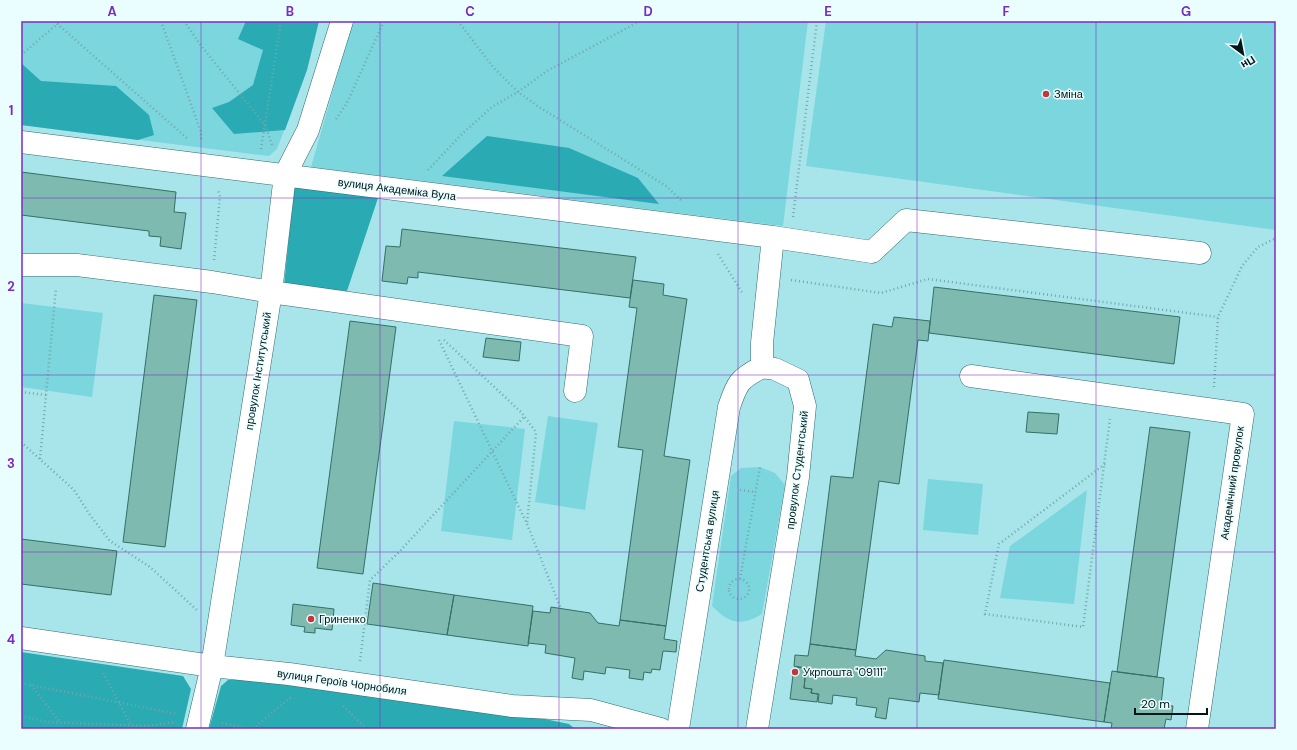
<svg xmlns="http://www.w3.org/2000/svg" width="1297" height="750" viewBox="0 0 1297 750" font-family="'DM Sans',sans-serif">
	<style>
		.green { fill: #7bd6dd }
		.forest { fill: #2aaab3 }
		.building { fill: #7fbab0; stroke: #356f66 }
		.lines { fill: none; stroke-linecap: round; stroke-linejoin: round }
		.minor-casing { stroke: #2e6c70; stroke-width: 23 }
		.path { stroke: #74a6aa; stroke-width: 2.5; stroke-dasharray: 1 3; stroke-linecap: butt }
		.minor { stroke: #fff; stroke-width: 22 }
		.grid { fill: none; stroke: #7b2cbf; stroke-width: 1; stroke-opacity: 0.55 }
		.poi-dot { fill: #c5353f; stroke: #ebfeff; stroke-width: 1.5 }
		.labels { text-anchor: middle; stroke-width: 3; stroke-linejoin: round; paint-order: stroke }
		.poi-label { font-size: 11px; fill: #001618; stroke: #ebfeff; text-anchor: start }
		.street-label { font-size: 11px; fill: #001618; stroke: #ebfeff }
		.neatline { fill: none; stroke: #7b2cbf; stroke-width: 1.5 }
		.grid-label { font-size: 13px; text-anchor: middle; font-weight: bold; fill: #7b2cbf }
	</style>
	<rect width="100%" height="100%" fill="#a7e5ea"/>
	<path class="green" d="M21 21H319L307 70 277 149 269 156 21 125Z
		M353 21H808L783 226 311 167Z
		M826 21H1276V230L806 166Z
		M21 303 103 313 92 397 21 387Z
		M548 416 598 423 585 510 535 502Z
		M454 421 525 429 512 540 441 531Z
		M760 467 775 473 785 485 762 614C740 627 729 623 712 606L731 476 741 468Z
		M928 479 983 484 978 535 923 530Z
		M1087 490 1074 604 1000 598 1010 546Z"/>
	<path class="forest" d="M246 21H319L307 70 285 130 234 134 212 108 229 102 253 85 263 50 238 39Z
		M21 63 41 81 116 86 149 115 154 135 138 140 21 125Z
		M487 136 569 148 638 178 659 204 442 176Z
		M294 185 379 195 347 291 284 286Z
		M21 652 183 676 191 689 182 729H21Z
		M228 680H250L530 716 569 724 575 729H209L221 686Z"/>
	<path class="building" d="M21 172 176 192 174 212 186 213 181 249 160 246 161 237 149 236V231L21 215Z
		M402 229 636 257 630 298 418 272V278L408 277 407 284 382 281 386 246 400 247Z
		M633 280 664 284 663 295 687 299 664 456 690 460 666 626 620 620 643 450 618 447 637 308 629 307Z
		M934 287 1180 317 1174 364 929 333Z
		M154 295 197 300 165 547 123 542Z
		M894 317 930 321 928 341 918 340 899 484 879 481 856 650 810 644 831 476 853 478 873 324 892 327Z
		M350 321 396 327 363 574 317 568Z
		M486 338 521 342 519 361 483 357Z
		M1028 412 1059 414 1057 434 1026 432Z
		M1150 427 1190 432 1157 677 1117 672Z
		M21 539 117 551 111 595 21 584Z
		M373 583 454 595 447 635 367 624Z
		M454 595 533 606 528 646 447 635Z
		M293 604 334 609 332 630 315 628V633L304 632 305 627 291 625Z
		M551 607 590 613 598 623 619 626 620 620 666 626 664 639 677 641 676 652 663 651 660 670 652 669 651 673 644 672 643 680 629 678 630 670 606 667 605 674 584 671 583 680 572 678 575 658 545 653 546 645 528 643 533 611 550 613Z
		M810 644 856 650 855 656 876 659 886 650 925 656V661L943 663 939 695 920 693 919 702 889 698 886 719 875 717 877 708 856 705 857 698 833 695 832 704 818 702 819 694 811 693 812 689 804 688 806 668 794 666 795 655 808 656Z
		M944 660 1110 683 1104 722 938 699Z
		M794 667 806 668 804 688 812 689 811 693 818 694 817 702 790 699Z
		M1112 671 1164 678 1161 705 1173 706 1171 720 1166 719 1164 729H1111L1112 723 1104 722Z"/>
	<g class="lines">
		<g class="minor-casing">
			<path id="minor" d="M21 142 773 237 872 252 906 220 1200 253
				M21 265H77L212 282 271 292 582 336 575 391
				M971 376 1243 414 1197 729
				M21 638 212 666 289 674 512 706 591 710 661 729
				M197 729 212 666 271 292 285 175 308 130 342 21
				M678 729 729 407C737 383 739 379 762 367
				M757 729 798 477 805 406 798 380 775 369 762 367V343L773 237"/>
		</g>
		<path class="path" d="M54 21 189 140
			M161 21 201 132V141
			M184 21 202 47 265 125 273 147
			M458 21 493 67 518 92 539 107 666 186 683 202
			M21 55 61 21
			M336 119 347 103 384 21
			M261 149 281 21
			M428 170 462 134 492 107 518 92 547 71 640 21
			M793 217 817 21
			M718 254 743 294
			M214 260 220 197 218 189
			M791 280 881 293 928 279 1218 317
			M439 340 527 524 561 609
			M444 340 521 412 536 432 527 524
			M1214 387 1218 317 1242 266 1258 247 1276 238
			M21 392 46 395
			M21 442 74 490 90 515 110 541 150 567 198 611
			M40 459 56 288
			M1105 464 999 544 985 614 1083 627 1110 419
			M740 490 755 492
			M729 589a10 10 0 1 1 20 0a10 10 0 1 1-20 0Z
			M740 579 760 467
			M360 661 370 580 399 552 524 417
			M103 673 131 725
			M21 683 177 714
			M31 685 60 722
			M343 706 367 729
			M21 716 48 722 148 726 175 722
			M222 723 250 729
			M253 729 291 697"/>
		<use href="#minor" class="minor"/>
	</g>
	<path class="grid" d="M201 21V729M380 21V729M559 21V729M738 21V729M917 21V729M1096 21V729M21 198H1276M21 375H1276M21 552H1276"/>
	<g class="poi-dot">
		<circle cx="1046" cy="94" r="4"/>
		<circle cx="311" cy="619" r="4"/>
		<circle cx="795" cy="672" r="4"/>
	</g>
	<g class="labels">
		<g class="poi-label">
			<text x="1054" y="98">Зміна</text>
			<text x="319" y="623">Гриненко</text>
			<text x="803" y="676">Укрпошта "09111"</text>
		</g>
		<g class="street-label">
			<text transform="translate(397 189) rotate(7)" y="4">вулиця Академіка Вула</text>
			<text transform="translate(258 371) rotate(-81)" y="4">провулок Інститутський</text>
			<text transform="translate(797 470) rotate(-83)" y="4">провулок Студентський</text>
			<text transform="translate(1232 483) rotate(-82)" y="4">Академічний провулок</text>
			<text transform="translate(707 541) rotate(-81)" y="4">Студентська вулиця</text>
			<text transform="translate(342 682) rotate(8)" y="4">вулиця Героїв Чорнобиля</text>
		</g>
	</g>
	<rect width="1297" height="750" fill="none" stroke="#ebfeff" stroke-width="44"/>
	<g transform="translate(1243 54) rotate(148)" stroke="#ebfeff" stroke-width="3" paint-order="stroke">
	<path d="M0-3L7 15L0 10L-7 15Z" fill="#001618"/>
	<text y="-6" font-size="11" font-weight="bold" text-anchor="middle" fill="#001618">Пн</text>
	</g>
	<path d="M1135 708v6h72v-6" fill="none" stroke="#001618" stroke-width="2"/>
	<text x="1141" y="708" font-size="12" fill="#001618" stroke="#ebfeff" stroke-width="3" paint-order="stroke">20 m</text>
	<rect x="22" y="22" width="1253" height="706" class="neatline"/>
	<g class="grid-label">
		<text x="112" y="16">A</text>
		<text x="290" y="16">B</text>
		<text x="470" y="16">C</text>
		<text x="648" y="16">D</text>
		<text x="828" y="16">E</text>
		<text x="1006" y="16">F</text>
		<text x="1186" y="16">G</text>
		<text x="11" y="115">1</text>
		<text x="11" y="291">2</text>
		<text x="11" y="468">3</text>
		<text x="11" y="644">4</text>
	</g>
</svg>
